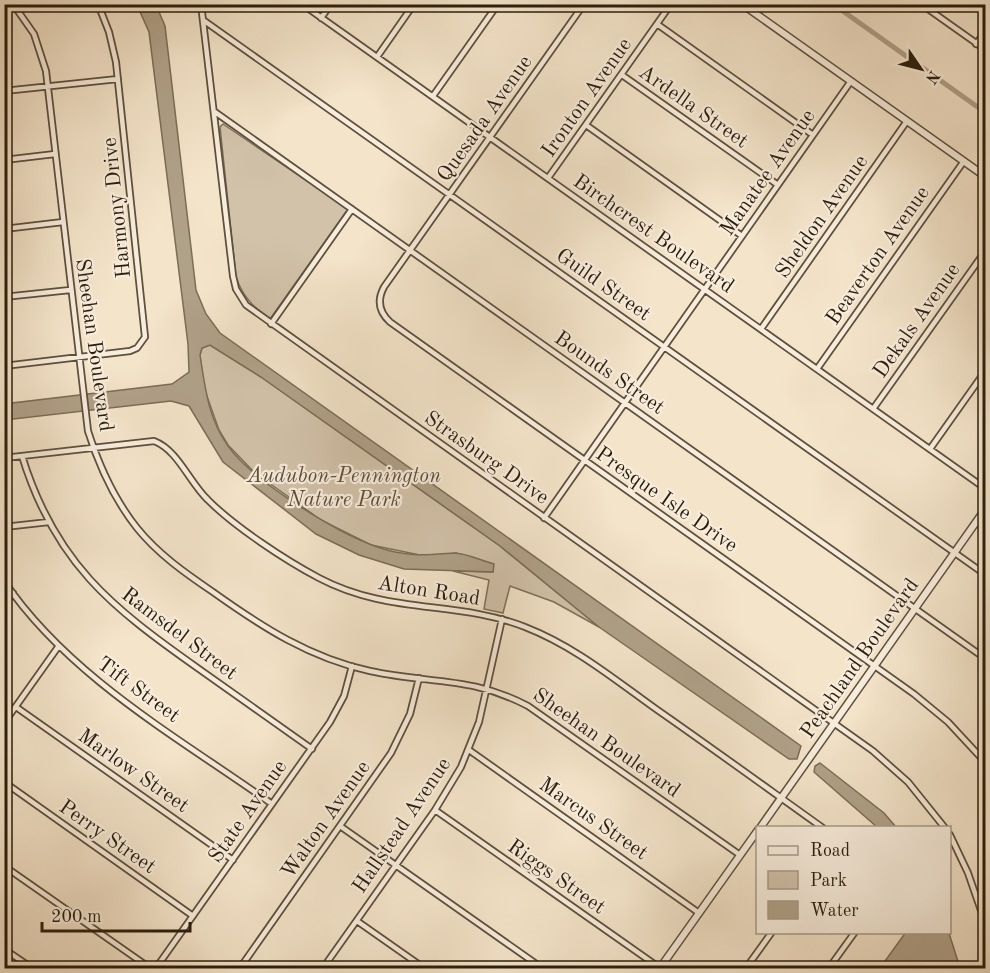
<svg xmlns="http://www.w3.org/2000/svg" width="990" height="973" viewBox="0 0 990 973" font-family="'Old Standard TT',serif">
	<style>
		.green { fill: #d2c2aa; stroke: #7e705b; stroke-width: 1.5 }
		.water { fill: #b0a189; stroke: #7b6d57; stroke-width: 1.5 }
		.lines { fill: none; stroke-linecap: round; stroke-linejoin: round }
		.canal { stroke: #b0a189; stroke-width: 5 }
		.minor-casing { stroke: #5d503c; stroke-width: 8 }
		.tertiary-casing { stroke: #5d503c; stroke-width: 9 }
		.minor { stroke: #f8eddd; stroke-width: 4.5 }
		.tertiary { stroke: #f8eddd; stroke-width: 6 }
		.labels { text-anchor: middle; stroke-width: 4.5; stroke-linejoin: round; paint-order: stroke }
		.street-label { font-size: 21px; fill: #2b1e0c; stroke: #f8eddd }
		.park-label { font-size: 21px; font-style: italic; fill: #5d4f3b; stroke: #f8eddd }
	</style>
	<rect width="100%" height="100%" fill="#f4e4ca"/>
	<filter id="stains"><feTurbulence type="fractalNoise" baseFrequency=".00333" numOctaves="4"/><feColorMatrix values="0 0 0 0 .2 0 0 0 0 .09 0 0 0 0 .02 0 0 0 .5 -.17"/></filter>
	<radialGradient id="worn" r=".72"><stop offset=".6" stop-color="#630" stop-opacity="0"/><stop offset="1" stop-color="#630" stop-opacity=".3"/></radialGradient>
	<path class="green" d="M223 124 348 209 270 319C253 307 243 297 236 277L220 127Z
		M210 345 261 377 500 546 599 627 554 602 510 586 503 613 484 609 489 580 453 571 493 572V564L456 553 439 557 420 555 371 545 321 520 255 473 228 445 219 430 203 385 200 355 202 348Z"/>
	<path class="water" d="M137 5H156L165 26 196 290 206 314 220 333 801 746 797 759H789L599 627 500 546 261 377 210 345 202 348 200 355C205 387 208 418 228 446 254 482 343 538 387 550 414 557 427 555 454 553 466 553 482 561 494 564L493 572 404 569 359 555 316 534 223 462 189 406 171 401 5 420 4 404 172 384 189 372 188 344 149 32Z
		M820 763 884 813 896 827H877L814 772 815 766Z
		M906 932 949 933 960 968H880Z"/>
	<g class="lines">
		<path class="canal" d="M833 4 986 113"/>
		<g class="minor-casing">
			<path id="minor" d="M13 4 34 34 46 71 88 431C99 466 114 499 137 528 158 554 185 573 213 592 262 627 310 658 370 671 429 684 471 676 528 706L740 855
				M201 4 233 276 236 289 246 305 873 751 908 782 945 828
				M302 4 986 489
				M584 4 384 287C377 300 379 312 390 322L914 694 948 722 986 763
				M921 4 986 50
				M321 18 331 4
				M203 20 986 575
				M657 24 813 135
				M976 44 986 31
				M377 57 414 4
				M622 75 778 185
				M4 91 118 79
				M433 96 498 4
				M215 112 986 659
				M586 125 742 236
				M4 160 55 154
				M548 178 671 4
				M4 229 63 222
				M4 297 70 290
				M271 324 352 209
				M761 329 907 121
				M4 366 130 351 137 348 145 337 116 62 109 32 98 4
				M817 369 964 161
				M873 409 986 250
				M930 449 986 370
				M22 456C55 563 111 607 199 669 237 696 274 722 312 749
				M4 458 154 441C178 450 189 482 208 500 235 527 285 560 319 578 389 615 456 600 525 627 574 646 614 679 656 709 712 748 767 788 823 828
				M544 518 851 81
				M4 527 49 522
				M4 581C69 677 179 738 272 804
				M4 605 13 593
				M16 707 233 860
				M4 723 58 647
				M469 750 699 913
				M4 782 193 916
				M435 810 660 968
				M340 826 542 968
				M950 835 968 873 986 925
				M4 866 150 968
				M357 921 424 968
				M4 949 32 968
				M156 968 330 722 344 696 352 666
				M240 968 391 753 410 714 419 678
				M323 968 435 810 461 767 479 722 502 619
				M746 968 772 932
				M829 968 855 932"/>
		</g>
		<g class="tertiary-casing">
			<path id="tertiary" d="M742 4 986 177
				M760 828 986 508
				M660 968 758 830"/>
		</g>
		<use href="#minor" class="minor"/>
		<use href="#tertiary" class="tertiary"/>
	</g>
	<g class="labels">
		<g class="street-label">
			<text transform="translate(586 97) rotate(-55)" y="7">Ironton Avenue</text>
			<text transform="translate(694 106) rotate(35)" y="7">Ardella Street</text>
			<text transform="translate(484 118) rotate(-55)" y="7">Quesada Avenue</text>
			<text transform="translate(767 172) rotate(-55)" y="7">Manatee Avenue</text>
			<text transform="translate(116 208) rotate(-96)" y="7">Harmony Drive</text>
			<text transform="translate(821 216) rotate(-55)" y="7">Sheldon Avenue</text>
			<text transform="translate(654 233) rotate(35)" y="7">Birchcrest Boulevard</text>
			<text transform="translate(877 255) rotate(-55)" y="7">Beaverton Avenue</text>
			<text transform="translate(604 284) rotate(35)" y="7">Guild Street</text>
			<text transform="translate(916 320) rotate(-55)" y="7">Dekals Avenue</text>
			<text transform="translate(95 345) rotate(82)" y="7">Sheehan Boulevard</text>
			<text transform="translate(610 372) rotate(35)" y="7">Bounds Street</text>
			<text transform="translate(487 457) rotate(35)" y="7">Strasburg Drive</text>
			<text transform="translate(667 499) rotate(35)" y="7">Presque Isle Drive</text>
			<text transform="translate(429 590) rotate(9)" y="7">Alton Road</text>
			<text transform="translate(180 633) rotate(37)" y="7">Ramsdel Street</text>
			<text transform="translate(859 658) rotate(-55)" y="7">Peachland Boulevard</text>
			<text transform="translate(139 689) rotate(36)" y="7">Tift Street</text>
			<text transform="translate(607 742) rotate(35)" y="7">Sheehan Boulevard</text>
			<text transform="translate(134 770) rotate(35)" y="7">Marlow Street</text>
			<text transform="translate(247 811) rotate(-55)" y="7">State Avenue</text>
			<text transform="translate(594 818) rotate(35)" y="7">Marcus Street</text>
			<text transform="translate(325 819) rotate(-55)" y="7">Walton Avenue</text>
			<text transform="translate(401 825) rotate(-56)" y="7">Hallstead Avenue</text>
			<text transform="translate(108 836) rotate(35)" y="7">Perry Street</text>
			<text transform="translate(557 876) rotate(35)" y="7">Riggs Street</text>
		</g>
		<g class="park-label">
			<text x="344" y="482">Audubon-Pennington<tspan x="344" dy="24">Nature Park</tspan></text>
		</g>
	</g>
	<rect width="990" height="973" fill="none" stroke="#f4e4ca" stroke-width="24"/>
	<rect x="6" y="6" width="978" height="961" fill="none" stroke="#2b1e0c" stroke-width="3"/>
	<rect x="12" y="12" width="966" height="949" fill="none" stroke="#2b1e0c" stroke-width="1.5"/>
	<rect x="756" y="826" width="195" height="108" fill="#f8eddd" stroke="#a69a89" stroke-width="1.5"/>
	<rect x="768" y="846" width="30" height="9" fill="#f8eddd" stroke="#a69a89" stroke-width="1.5"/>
	<text x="810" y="856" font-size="18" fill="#2b1e0c">Road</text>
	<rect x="768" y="871" width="30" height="18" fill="#d2c2aa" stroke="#a69a89" stroke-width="1.5"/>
	<text x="810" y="886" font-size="18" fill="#2b1e0c">Park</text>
	<rect x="768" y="901" width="30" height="18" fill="#b0a189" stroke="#a69a89" stroke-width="1.5"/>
	<text x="810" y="916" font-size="18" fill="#2b1e0c">Water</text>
	<g transform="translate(921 69) rotate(125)" stroke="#f8eddd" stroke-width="4.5" paint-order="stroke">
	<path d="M0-4.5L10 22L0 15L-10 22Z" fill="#2b1e0c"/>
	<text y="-9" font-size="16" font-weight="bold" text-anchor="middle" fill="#2b1e0c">N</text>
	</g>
	<path d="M42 922v9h148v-9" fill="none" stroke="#2b1e0c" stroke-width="3"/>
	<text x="51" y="922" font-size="18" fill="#2b1e0c" stroke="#f8eddd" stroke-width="4.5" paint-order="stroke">200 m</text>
	<rect width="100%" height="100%" filter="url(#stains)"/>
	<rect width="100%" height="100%" fill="url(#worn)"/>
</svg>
